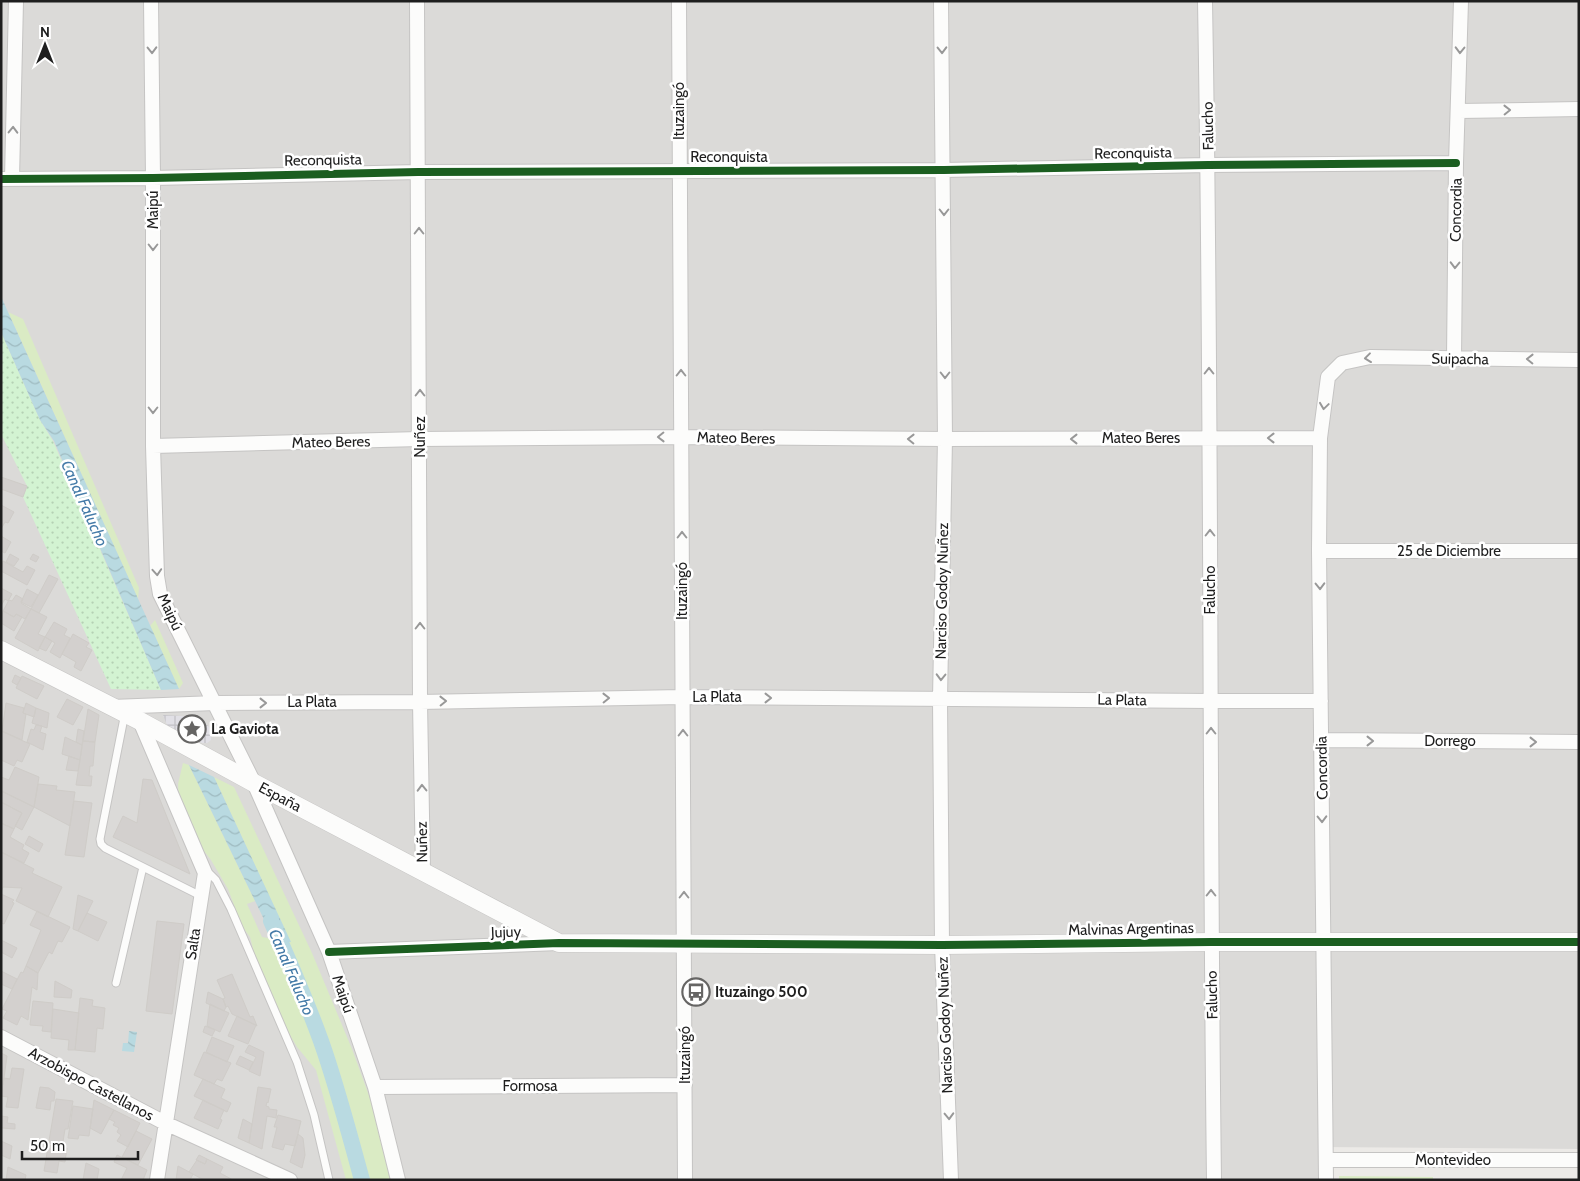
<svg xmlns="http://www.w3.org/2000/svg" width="1580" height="1181" viewBox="0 0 1580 1181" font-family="Cabin,sans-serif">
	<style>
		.residential { fill: #dbdad8 }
		.grass { fill: #daebc4 }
		.park { fill: url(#park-dots) }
		.plaza { fill: url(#plaza-grid) }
		.water { fill: url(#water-waves) }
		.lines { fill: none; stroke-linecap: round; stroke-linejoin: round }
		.canal { stroke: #b9dae1; stroke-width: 16 }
		.building { fill: #d3d0ce; stroke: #cfccc8 }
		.service-casing { stroke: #c5c4c3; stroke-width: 9 }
		.minor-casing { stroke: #c5c4c3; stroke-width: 16 }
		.tertiary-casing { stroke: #c5c4c3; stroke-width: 19 }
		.service { stroke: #fcfcfb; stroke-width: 7 }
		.minor { stroke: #fcfcfb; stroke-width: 14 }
		.tertiary { stroke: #fcfcfb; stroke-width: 18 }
		.cycleway-casing { stroke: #fff; stroke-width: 11 }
		.cycleway { stroke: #1b5e20; stroke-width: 8 }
		.oneway { stroke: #989898 }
		.labels { text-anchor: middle; stroke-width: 5; stroke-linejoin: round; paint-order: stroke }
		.street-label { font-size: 15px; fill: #1e1e1e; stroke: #fff }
		.poi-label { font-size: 15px; font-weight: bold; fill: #1e1e1e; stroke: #fff; text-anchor: start }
		.water-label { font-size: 16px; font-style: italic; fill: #457ba8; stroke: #fff }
	</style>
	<defs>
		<pattern id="park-dots" width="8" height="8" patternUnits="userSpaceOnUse" patternTransform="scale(1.25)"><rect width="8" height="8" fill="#d3f3d2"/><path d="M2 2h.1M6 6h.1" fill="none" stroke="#b5d0b4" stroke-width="1.8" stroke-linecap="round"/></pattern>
		<pattern id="plaza-grid" width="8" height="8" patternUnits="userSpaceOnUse" patternTransform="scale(1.25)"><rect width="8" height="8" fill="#e1e0e6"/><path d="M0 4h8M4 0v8" fill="none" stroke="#c1c0c5"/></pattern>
		<pattern id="water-waves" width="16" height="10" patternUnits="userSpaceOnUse" patternTransform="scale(1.25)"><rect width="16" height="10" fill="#b9dae1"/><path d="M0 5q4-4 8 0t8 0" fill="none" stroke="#9fbbc1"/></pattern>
	</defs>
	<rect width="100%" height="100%" fill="#eceae7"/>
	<path class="residential" d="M1 1H1579V1149L1321 1147V1180H1Z"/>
	<path class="grass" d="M8 312 23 319 139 588 138 599Z
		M155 620 183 683 179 689 150 626Z
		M183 763 189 765 255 901 247 904 262 937 290 942 214 777 234 787 312 953 352 1049 380 1126 392 1180H346L316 1070 297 1047 284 1025 255 957 250 937 235 917V908L228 889 211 860 194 838 179 802 178 784Z
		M1339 1176 1433 1177V1180H1339Z"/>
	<path class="park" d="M1 332 40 420 53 441 161 690 111 689 23 497 27 486 1 434Z"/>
	<path class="plaza" d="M163 715 199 717 209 727 211 732V740L207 743H202L172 729 167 725Z"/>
	<path class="water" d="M1 296 8 312 179 689 161 690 54 441 40 420 1 332Z
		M189 765 214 777 291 942 274 940Z
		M129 1031 137 1032 134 1052 122 1051 123 1043H128Z"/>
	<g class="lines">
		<path class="canal" d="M271 921C289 960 306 1000 321 1041 337 1086 349 1133 362 1180"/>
	</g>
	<path class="building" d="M1 477 27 486 23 497 1 489Z
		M1 505 14 512 8 523 5 522 1 529Z
		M1 536 11 542 5 553 1 551Z
		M10 554 19 559 14 566 6 562Z
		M33 554 39 557 36 562 30 559Z
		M3 561 23 572 27 566 35 570 27 585 1 571Z
		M49 575 58 579 39 613 31 609Z
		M1 588 12 594 8 601 5 599 1 606Z
		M27 589 38 595 31 607 21 602Z
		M16 595 23 599 21 603 31 609 25 619 16 614 14 617 3 611 9 600 12 601Z
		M31 609 47 617 38 634 45 637 38 651 15 638Z
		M3 611 14 617 16 614 22 617 14 631 1 623Z
		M54 622 67 629 64 635 70 638 60 658 50 652 55 643 45 637Z
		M73 634 89 643 86 647 92 650 81 671 74 667 76 662 62 654Z
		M45 637 52 641 46 651 39 648Z
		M15 675 21 678 17 685 12 682Z
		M22 676 44 686 37 699 16 688Z
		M67 699 83 707 73 725 57 717Z
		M6 703 24 708 23 713 26 714 22 740 2 731Z
		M26 703 36 708 34 717 23 713Z
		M36 708 49 713 47 728 32 723Z
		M88 709 99 715 95 742 83 741Z
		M36 725 42 726 40 732 46 734 43 750 27 742 31 729 34 730Z
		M78 729 84 731 82 745 76 742Z
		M1 731 30 744 22 762 17 760 14 766 1 760Z
		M65 737 82 745 80 760 62 754Z
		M83 741 95 742 93 766H90L89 776H92L91 786 76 785Z
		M69 756 80 760 78 771 66 770Z
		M15 767 39 777 34 807 1 791V777L9 780Z
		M143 779 152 780 190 874 113 837 123 816 137 823Z
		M38 784 57 786 56 790 75 792 70 826 34 807Z
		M2 791 34 807 22 830 15 826 22 813 1 802Z
		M74 801 92 803 84 857 65 855Z
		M1 802 22 813 14 829 1 823Z
		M1 823 14 829 10 837 24 845 22 849 29 853 24 863 1 852Z
		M29 836 43 844 39 852 25 844Z
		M1 852 34 869 32 873 62 887 48 917 16 901 22 888 3 887 1 892Z
		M1 894 14 900 12 902 14 903 4 924 1 923Z
		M78 895 93 901 78 931 73 929Z
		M37 911 70 927 62 942 58 941 52 954 49 952 38 973 26 966 41 930 30 925Z
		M87 913 107 922 98 941 78 931Z
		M157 921 184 924 172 1014 146 1011Z
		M1 940 17 948 12 958 1 952Z
		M26 966 38 973 37 990 32 987 28 1020 21 1016 17 1025 3 1018 7 1011 2 1009 21 972 23 973Z
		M1 971 17 979 12 989 1 984Z
		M232 974 250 1017 253 1016 257 1026 232 1014 228 1006 226 1007 223 999 225 998 217 980Z
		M55 981 72 990 71 998 54 997Z
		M208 992 223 999 226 1007 224 1011 206 1003Z
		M80 998 93 1000 92 1006 105 1008 103 1029 97 1028 95 1052 75 1050Z
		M33 1001 53 1003 51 1032 42 1031 43 1026 30 1025Z
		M210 1004 229 1013 220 1032 207 1026Z
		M53 1009 79 1013 75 1050H68L69 1040 51 1038Z
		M237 1016 256 1025 248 1044 228 1036Z
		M205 1026 215 1030 212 1036 203 1032Z
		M212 1037 234 1046 227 1062 206 1052Z
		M249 1045 264 1052 260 1076 249 1071 256 1057 245 1052Z
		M204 1052 231 1063 222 1081 217 1079 214 1084 194 1075Z
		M1 1053 7 1056 3 1085H1Z
		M240 1056 253 1062 249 1070 236 1064Z
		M12 1068 24 1069 18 1108 6 1107 8 1097 1 1096 4 1078 10 1079Z
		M203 1079 225 1089 221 1098 231 1103 227 1112 194 1096Z
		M40 1087 49 1088 55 1092 54 1101H51L50 1110 36 1108Z
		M258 1087 271 1089 268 1103 267 1102 266 1106 269 1107V1109L277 1110 276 1118 267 1116 262 1149 249 1143Z
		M56 1099 73 1101 68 1129H65L62 1148H67L65 1162 59 1161 57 1173 44 1171Z
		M94 1100 114 1110 101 1134 90 1128Z
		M203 1100 224 1110 220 1119 222 1120 218 1129 194 1118Z
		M73 1106 93 1109 89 1136 79 1135 78 1139 68 1138Z
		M114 1110 140 1123 128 1147 117 1141 121 1135 117 1132 119 1128 113 1125 115 1122 109 1119Z
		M278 1115 301 1121 295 1146 285 1144 283 1150 272 1147 277 1127H274Z
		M1 1116 8 1117 7 1123 15 1124V1129L2 1128 1 1129Z
		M243 1119 252 1124 249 1143 238 1138Z
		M136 1131 152 1139 138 1165 122 1157Z
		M298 1134 303 1138 305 1155 302 1168 290 1162Z
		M1 1141 12 1146 10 1159 1 1155Z
		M117 1155 147 1170 143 1180H121L127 1168 114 1162Z
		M199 1155 207 1159 205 1164 196 1160Z
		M207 1159 223 1167 220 1173 233 1180H204L189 1172 197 1160 205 1164Z
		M86 1163 99 1169 97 1180H83Z
		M178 1166 193 1174 190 1180H176Z
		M8 1167 26 1175 25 1180H6Z"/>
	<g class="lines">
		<g class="service-casing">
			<path id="service" d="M125 713 100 839 101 844 105 848 201 896
				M205 873 210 874 216 880 231 909 297 1062 314 1115 329 1180
				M116 983 143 867"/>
		</g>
		<g class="minor-casing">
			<path id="minor" d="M151 1 153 178V446L157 576 160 594 254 783 329 952 375 1087 398 1180
				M417 1 420 702 423 872
				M679 1 685 1180
				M941 1 945 439 940 699 942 945 951 1180
				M1205 1C1212 394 1209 787 1214 1180
				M1459 111 1579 109
				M1 179 153 178 418 172 944 170 1208 165 1456 163
				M12 179 16 1
				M1454 359 1456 163 1461 1
				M153 446 420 439 681 437 945 439 1320 438
				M1319 551H1579
				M112 707 215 703 420 702 682 697 1211 701H1321
				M140 721 205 873 157 1180
				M1321 740 1579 742
				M329 952 559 943
				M1 1037 165 1123 290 1180
				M375 1087 685 1085
				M1326 1160H1579
				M1326 1180 1319 551 1320 438 1328 377 1342 363 1370 357 1579 360"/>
		</g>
		<g class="tertiary-casing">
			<path id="tertiary" d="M1 650 140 721 254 783 559 943 942 945 1211 942H1579"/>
		</g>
		<use href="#service" class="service"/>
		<use href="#minor" class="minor"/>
		<use href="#tertiary" class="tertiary"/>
		<g class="cycleway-casing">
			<path id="cycleway" d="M1 179 153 178 418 172 944 170 1208 165 1456 163
				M329 952 559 943 942 945 1211 942H1579"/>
		</g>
		<use href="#cycleway" class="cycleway"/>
	</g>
	<defs><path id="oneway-chevron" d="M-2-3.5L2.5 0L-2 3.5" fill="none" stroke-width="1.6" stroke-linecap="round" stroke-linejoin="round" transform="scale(1.25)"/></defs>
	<g class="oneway">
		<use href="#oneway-chevron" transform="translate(152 50) rotate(89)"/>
		<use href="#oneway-chevron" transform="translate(942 50) rotate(89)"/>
		<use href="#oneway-chevron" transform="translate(1460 50) rotate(91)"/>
		<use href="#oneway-chevron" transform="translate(1507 110) rotate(-1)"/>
		<use href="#oneway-chevron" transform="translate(13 130) rotate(-89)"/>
		<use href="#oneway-chevron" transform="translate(944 212) rotate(90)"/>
		<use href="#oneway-chevron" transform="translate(419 231) rotate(-90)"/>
		<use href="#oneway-chevron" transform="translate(153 247) rotate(90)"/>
		<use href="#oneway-chevron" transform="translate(1455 265) rotate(91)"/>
		<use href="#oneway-chevron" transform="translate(1368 358) rotate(173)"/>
		<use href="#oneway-chevron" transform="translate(1530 359) rotate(-179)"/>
		<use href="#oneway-chevron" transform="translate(1209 371) rotate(-90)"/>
		<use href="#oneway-chevron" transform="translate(681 373) rotate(-90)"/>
		<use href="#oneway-chevron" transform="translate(945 375) rotate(90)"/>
		<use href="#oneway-chevron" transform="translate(420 393) rotate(-90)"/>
		<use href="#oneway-chevron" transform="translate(1324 406) rotate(98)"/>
		<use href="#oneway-chevron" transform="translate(153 410) rotate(90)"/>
		<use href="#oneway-chevron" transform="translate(661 437) rotate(179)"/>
		<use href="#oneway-chevron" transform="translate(1271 438) rotate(-180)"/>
		<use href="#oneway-chevron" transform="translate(911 439) rotate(-179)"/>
		<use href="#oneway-chevron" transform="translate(1074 439) rotate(180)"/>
		<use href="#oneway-chevron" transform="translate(1210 533) rotate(-90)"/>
		<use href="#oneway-chevron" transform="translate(682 535) rotate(-90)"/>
		<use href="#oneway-chevron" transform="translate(157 572) rotate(86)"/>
		<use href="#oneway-chevron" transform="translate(1320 586) rotate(89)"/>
		<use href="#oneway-chevron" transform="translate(420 626) rotate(-90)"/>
		<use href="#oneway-chevron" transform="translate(941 677) rotate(91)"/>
		<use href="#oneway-chevron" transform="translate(606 698) rotate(-1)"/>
		<use href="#oneway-chevron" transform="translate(768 698)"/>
		<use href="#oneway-chevron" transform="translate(443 701) rotate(-1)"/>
		<use href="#oneway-chevron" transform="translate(263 703)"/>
		<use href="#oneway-chevron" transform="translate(1211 731) rotate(-90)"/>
		<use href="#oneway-chevron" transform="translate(683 733) rotate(-90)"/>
		<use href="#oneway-chevron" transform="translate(1370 741)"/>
		<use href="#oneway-chevron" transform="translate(1533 742)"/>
		<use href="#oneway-chevron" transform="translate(422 788) rotate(-91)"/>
		<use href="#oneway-chevron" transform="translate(1322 819) rotate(89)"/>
		<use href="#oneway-chevron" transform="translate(1211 893) rotate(-90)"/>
		<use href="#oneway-chevron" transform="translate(684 895) rotate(-90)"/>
		<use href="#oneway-chevron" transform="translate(949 1116) rotate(88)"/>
	</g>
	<defs>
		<g id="sight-ring" transform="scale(1.4375)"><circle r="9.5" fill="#fff" stroke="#666564" stroke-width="1.5"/><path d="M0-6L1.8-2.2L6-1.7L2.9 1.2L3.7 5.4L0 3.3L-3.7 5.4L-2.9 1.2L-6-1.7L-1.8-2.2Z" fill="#666564"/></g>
		<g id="bus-ring" transform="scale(1.4375)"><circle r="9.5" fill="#fff" stroke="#666564" stroke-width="1.5"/><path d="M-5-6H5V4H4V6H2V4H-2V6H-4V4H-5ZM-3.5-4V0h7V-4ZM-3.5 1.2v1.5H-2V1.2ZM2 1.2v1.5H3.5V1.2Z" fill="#666564"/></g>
	</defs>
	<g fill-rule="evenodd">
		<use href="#sight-ring" x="192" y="729"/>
		<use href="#bus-ring" x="696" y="992"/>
	</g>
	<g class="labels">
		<g class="street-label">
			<text transform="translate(679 111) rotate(-90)" y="5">Ituzaingó</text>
			<text transform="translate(1208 126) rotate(-91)" y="5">Falucho</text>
			<text transform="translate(1133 153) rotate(-1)" y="5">Reconquista</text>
			<text x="729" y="162">Reconquista</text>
			<text transform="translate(323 160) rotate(-1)" y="5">Reconquista</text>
			<text transform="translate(153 210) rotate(-90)" y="5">Maipú</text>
			<text transform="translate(1456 210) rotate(-89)" y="5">Concordia</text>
			<text transform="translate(1460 359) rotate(1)" y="5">Suipacha</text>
			<text transform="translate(420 437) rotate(-90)" y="5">Nuñez</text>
			<text transform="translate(736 438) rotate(1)" y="5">Mateo Beres</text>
			<text x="1141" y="443">Mateo Beres</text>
			<text transform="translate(331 442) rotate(-1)" y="5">Mateo Beres</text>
			<text x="1449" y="556">25 de Diciembre</text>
			<text transform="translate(1210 590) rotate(-90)" y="5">Falucho</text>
			<text transform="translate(682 591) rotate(-90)" y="5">Ituzaingó</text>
			<text transform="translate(942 591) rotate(-89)" y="5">Narciso Godoy Nuñez</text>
			<text transform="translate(170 612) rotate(65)" y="5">Maipú</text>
			<text x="717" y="702">La Plata</text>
			<text transform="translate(1122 700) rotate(1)" y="5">La Plata</text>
			<text x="312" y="707">La Plata</text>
			<text x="1450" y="746">Dorrego</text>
			<text transform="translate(1322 768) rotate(-91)" y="5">Concordia</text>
			<text transform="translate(280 797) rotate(28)" y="5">España</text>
			<text transform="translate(422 842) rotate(-91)" y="5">Nuñez</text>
			<text transform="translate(1131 929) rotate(-1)" y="5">Malvinas Argentinas</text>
			<text transform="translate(506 932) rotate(-2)" y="5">Jujuy</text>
			<text transform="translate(193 944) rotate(-81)" y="5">Salta</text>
			<text transform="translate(343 994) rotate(71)" y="5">Maipú</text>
			<text transform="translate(1212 995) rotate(-91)" y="5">Falucho</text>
			<text transform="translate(945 1025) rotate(-92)" y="5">Narciso Godoy Nuñez</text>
			<text transform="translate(685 1055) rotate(-90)" y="5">Ituzaingó</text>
			<text transform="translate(91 1084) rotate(28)" y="5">Arzobispo Castellanos</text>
			<text x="530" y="1091">Formosa</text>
			<text x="1453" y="1165">Montevideo</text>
		</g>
		<g class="poi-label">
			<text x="211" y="734">La Gaviota</text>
			<text x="715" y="997">Ituzaingo 500</text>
		</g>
		<g class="water-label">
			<text transform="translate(85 503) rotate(66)" y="6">Canal Falucho</text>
			<text transform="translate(292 972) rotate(67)" y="6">Canal Falucho</text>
		</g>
	</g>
	<rect width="1580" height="1181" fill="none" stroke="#1e1e1e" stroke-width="5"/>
	<g transform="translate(45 45)" stroke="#ffffff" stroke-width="4" paint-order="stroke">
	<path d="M0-4L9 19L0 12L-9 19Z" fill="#1e1e1e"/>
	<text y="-8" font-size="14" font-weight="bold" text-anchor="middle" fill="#1e1e1e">N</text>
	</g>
	<path d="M22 1151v8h116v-8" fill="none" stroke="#1e1e1e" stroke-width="2.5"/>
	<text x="30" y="1151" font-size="15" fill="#1e1e1e" stroke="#ffffff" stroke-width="4" paint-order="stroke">50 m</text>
</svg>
